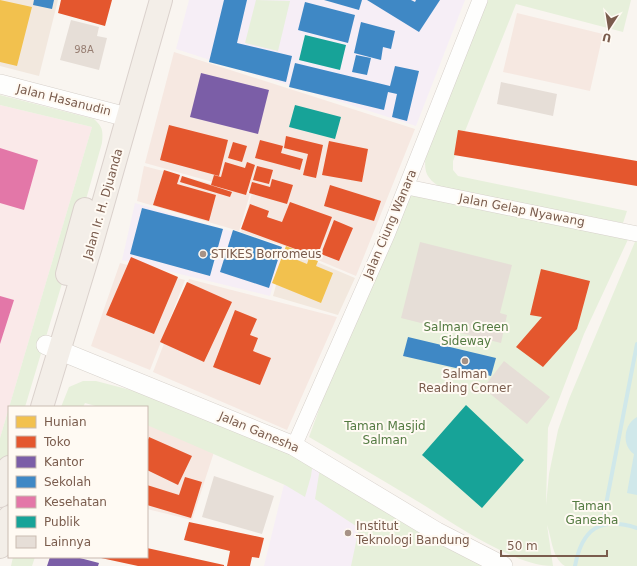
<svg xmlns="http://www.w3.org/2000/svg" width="637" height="566" viewBox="0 0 637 566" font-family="'DejaVu Sans',sans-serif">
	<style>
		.residential { fill: #f2e8de }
		.commercial { fill: #f6e8e1 }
		.education { fill: #f6eef6 }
		.medical { fill: #fae9e9 }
		.green { fill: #e7f0db }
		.water { fill: #d0e8ea }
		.homes { fill: #f2c14e }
		.shops { fill: #e4572e }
		.offices { fill: #7b5ea7 }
		.schools { fill: #3f88c5 }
		.health { fill: #e377a8 }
		.public { fill: #17a398 }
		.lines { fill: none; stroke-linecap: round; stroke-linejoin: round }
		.stream { stroke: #d0e8ea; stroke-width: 4 }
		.building { fill: #e6ded7 }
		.minor-casing { stroke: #d7d1cb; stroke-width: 16 }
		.tertiary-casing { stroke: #d7d1cb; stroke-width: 20 }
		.primary-casing { stroke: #dad1cc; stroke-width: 24 }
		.minor { stroke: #fefefd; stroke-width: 15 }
		.tertiary { stroke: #fefefd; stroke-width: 19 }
		.primary { stroke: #f3eee8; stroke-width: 22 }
		.poi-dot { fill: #a69286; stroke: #fffaf3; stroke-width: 1.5 }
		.labels { text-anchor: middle; stroke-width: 4; stroke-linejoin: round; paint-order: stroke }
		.number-label { font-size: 10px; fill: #977e72 }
		.street-label { font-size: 12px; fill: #7a5c4d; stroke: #fffaf3 }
		.poi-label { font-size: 12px; fill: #7a5c4d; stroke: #fffaf3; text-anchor: start }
		.park-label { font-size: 12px; fill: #537a41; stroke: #fffaf3 }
	</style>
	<rect width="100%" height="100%" fill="#f9f5f0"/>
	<path class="residential" d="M0 0H58L39 76 0 66Z
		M286 249 355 278 338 315 273 296Z"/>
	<path class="commercial" d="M517 13 603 34 590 91 503 72Z
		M174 52 415 129 356 276 287 247 241 232 252 193 145 163Z
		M144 166 250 194 239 231 137 201Z
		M120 263 185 280 150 370 91 346Z
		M189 279 337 317 287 430 153 372Z
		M147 420 215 449 192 520 147 509Z"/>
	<path class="education" d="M189 0H465L416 126 176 49Z
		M135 203 284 247 270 296 122 260Z
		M292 452 379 506 482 566H264Z"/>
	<path class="medical" d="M0 105 92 127 0 438Z"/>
	<path class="green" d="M256 0 290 1 278 51 245 43Z
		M487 0H631L623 32 516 4 453 161V170L458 176 627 211 623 223 443 189C427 179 423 173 426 154Z
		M0 95 94 119C103 127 103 131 102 143L66 270 25 407H9V458L0 487V438L92 127 0 105Z
		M407 187 631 233 584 334 548 428 546 505 549 474 558 430 569 399 637 237V566H565C552 558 552 539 547 525L553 566C513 566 452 522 417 501 381 479 345 458 309 437L366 281Z
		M83 381H96L142 393 313 462 311 476 305 497 285 485 147 425V407H99L85 403 83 407H61L69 387Z
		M320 468 379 506 482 566H351L359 528 315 499Z
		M13 557H35L32 566H11Z"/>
	<path class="water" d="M637 417V495L627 493 634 454C621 445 624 424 637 417Z"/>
	<path class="homes" d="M0 0 32 7 17 66 0 62Z
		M286 246 298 251 295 259 307 264 309 258 318 261 316 266 333 273 321 303 272 283Z"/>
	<path class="shops" d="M61 0H112L105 26 58 13Z
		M169 125 228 140 219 176 160 160Z
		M458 130 637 161V186L454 155Z
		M286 136 323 145 316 178 303 175 308 154 284 148Z
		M260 140 283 146 281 153 303 159 300 170 255 158Z
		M329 141 368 149 362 182 322 175Z
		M233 142 247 146 242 162 228 158Z
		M225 162 245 168 247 162 255 165 246 195 211 185 214 175 221 177Z
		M257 166 273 170 269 184 253 180Z
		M164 170 180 175 177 184 216 195 209 221 153 205Z
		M182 176 232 192 230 197 180 182Z
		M272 179 293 185 287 204 249 193 252 182 270 187Z
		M330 185 381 201 374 221 324 206Z
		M290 202 332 217 317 257 241 229 250 204 269 211 267 217 282 222Z
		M334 220 353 228 339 261 321 254Z
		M131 257 178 277 154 334 106 315Z
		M541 269 590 281 577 329 543 367 516 347 542 317 530 315Z
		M187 282 232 302 204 362 160 342Z
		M235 310 257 319 250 335 258 338 253 351 271 358 260 385 213 367Z
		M149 437 192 456 178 485 147 470V442Z
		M185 477 202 482 191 518 147 505V485L179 495Z
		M189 522 264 538 259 558 252 557 250 566H227L230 551 184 540Z
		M147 548 224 565V566H138L101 558 147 557Z"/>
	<path class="offices" d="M201 73 269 90 258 134 190 117Z
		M50 557H76L99 563 98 566H47Z"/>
	<path class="schools" d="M34 0H54L52 9 33 5Z
		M224 0H247L237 43 292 56 286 82 209 62Z
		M324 0H362L359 10Z
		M367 0H411L415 2 416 0H440L419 32Z
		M305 2 355 15 348 43 298 30Z
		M361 22 395 31 391 49 383 47 381 60 354 53Z
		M356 55 371 58 367 75 352 72Z
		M295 63 390 86 395 66 419 71 407 121 392 117 397 94 388 92 384 110 289 87Z
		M142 208 223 229 210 276 130 254Z
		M233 230 282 247 269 288 220 272Z
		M408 337 496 358 491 376 403 356Z"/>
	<path class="health" d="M0 148 38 160 24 210 0 203Z
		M0 296 14 300 0 344Z"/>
	<path class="public" d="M305 35 346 45 340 70 299 60Z
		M295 105 341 117 335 139 289 127Z
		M466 405 524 460 482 508 422 455Z"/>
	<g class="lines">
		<path class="stream" d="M602 525 637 344
			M575 566C582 529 600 516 637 528"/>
	</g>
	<path class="building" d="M71 20 99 27 97 36 107 38 99 70 60 60Z
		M501 82 557 94 553 116 497 104Z
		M420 242 512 265 500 313 507 315 501 343 401 318Z
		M504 361 550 397 527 424 483 388Z
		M214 476 274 496 262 534 202 517Z"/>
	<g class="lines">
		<g class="minor-casing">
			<path id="minor" d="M407 187 637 234
				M294 446 387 235 480 0"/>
		</g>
		<g class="tertiary-casing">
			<path id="tertiary" d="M0 84 127 117
				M46 345 294 446 437 532 503 566"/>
		</g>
		<g class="primary-casing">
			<path id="primary" d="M67 274 85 209
				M42 407 91 246 161 0
				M0 496 9 467
				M0 547 9 517"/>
		</g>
		<use href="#minor" class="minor"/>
		<use href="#tertiary" class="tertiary"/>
		<use href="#primary" class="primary"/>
	</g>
	<g class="poi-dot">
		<circle cx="203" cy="254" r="4"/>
		<circle cx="465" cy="361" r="4"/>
		<circle cx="348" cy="533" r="4"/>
	</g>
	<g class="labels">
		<g class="number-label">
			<text x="84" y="53">98A</text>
		</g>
		<g class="street-label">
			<text transform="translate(64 100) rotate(14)" y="4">Jalan Hasanudin</text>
			<text transform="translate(103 204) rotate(-74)" y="4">Jalan Ir. H. Djuanda</text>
			<text transform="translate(522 210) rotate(11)" y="4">Jalan Gelap Nyawang</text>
			<text transform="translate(390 224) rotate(-67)" y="4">Jalan Ciung Wanara</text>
			<text transform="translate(259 432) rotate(23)" y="4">Jalan Ganesha</text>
		</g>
		<g class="poi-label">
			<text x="211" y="258">STIKES Borromeus</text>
			<text x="465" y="378" text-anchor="middle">Salman<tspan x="465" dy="14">Reading Corner</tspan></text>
			<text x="356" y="530">Institut<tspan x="356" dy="14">Teknologi Bandung</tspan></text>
		</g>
		<g class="park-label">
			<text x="466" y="331">Salman Green<tspan x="466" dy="14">Sideway</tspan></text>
			<text x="385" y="430">Taman Masjid<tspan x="385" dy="14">Salman</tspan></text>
			<text x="592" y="510">Taman<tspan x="592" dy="14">Ganesha</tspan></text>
		</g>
	</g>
	<rect x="8" y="406" width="140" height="152" fill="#fffaf3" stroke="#cabbb1"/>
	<rect x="16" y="416" width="20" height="12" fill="#f2c14e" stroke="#cabbb1"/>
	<text x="44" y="426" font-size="12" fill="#7a5c4d">Hunian</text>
	<rect x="16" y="436" width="20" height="12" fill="#e4572e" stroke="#cabbb1"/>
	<text x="44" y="446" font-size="12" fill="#7a5c4d">Toko</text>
	<rect x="16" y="456" width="20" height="12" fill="#7b5ea7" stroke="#cabbb1"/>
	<text x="44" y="466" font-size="12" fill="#7a5c4d">Kantor</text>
	<rect x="16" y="476" width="20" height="12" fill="#3f88c5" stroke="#cabbb1"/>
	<text x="44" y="486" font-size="12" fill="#7a5c4d">Sekolah</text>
	<rect x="16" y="496" width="20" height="12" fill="#e377a8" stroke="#cabbb1"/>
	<text x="44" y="506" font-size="12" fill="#7a5c4d">Kesehatan</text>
	<rect x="16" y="516" width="20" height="12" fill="#17a398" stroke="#cabbb1"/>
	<text x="44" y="526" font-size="12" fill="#7a5c4d">Publik</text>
	<rect x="16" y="536" width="20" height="12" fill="#e6ded7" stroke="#cabbb1"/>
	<text x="44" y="546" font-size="12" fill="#7a5c4d">Lainnya</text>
	<g transform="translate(609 28) rotate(192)" stroke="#fffaf3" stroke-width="3" paint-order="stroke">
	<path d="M0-3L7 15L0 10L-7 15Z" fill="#7a5c4d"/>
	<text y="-6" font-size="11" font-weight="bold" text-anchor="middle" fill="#7a5c4d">U</text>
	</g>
	<path d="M501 550v6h106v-6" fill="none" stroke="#7a5c4d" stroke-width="2"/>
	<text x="507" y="550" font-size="12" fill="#7a5c4d" stroke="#fffaf3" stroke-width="3" paint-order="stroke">50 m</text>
</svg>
